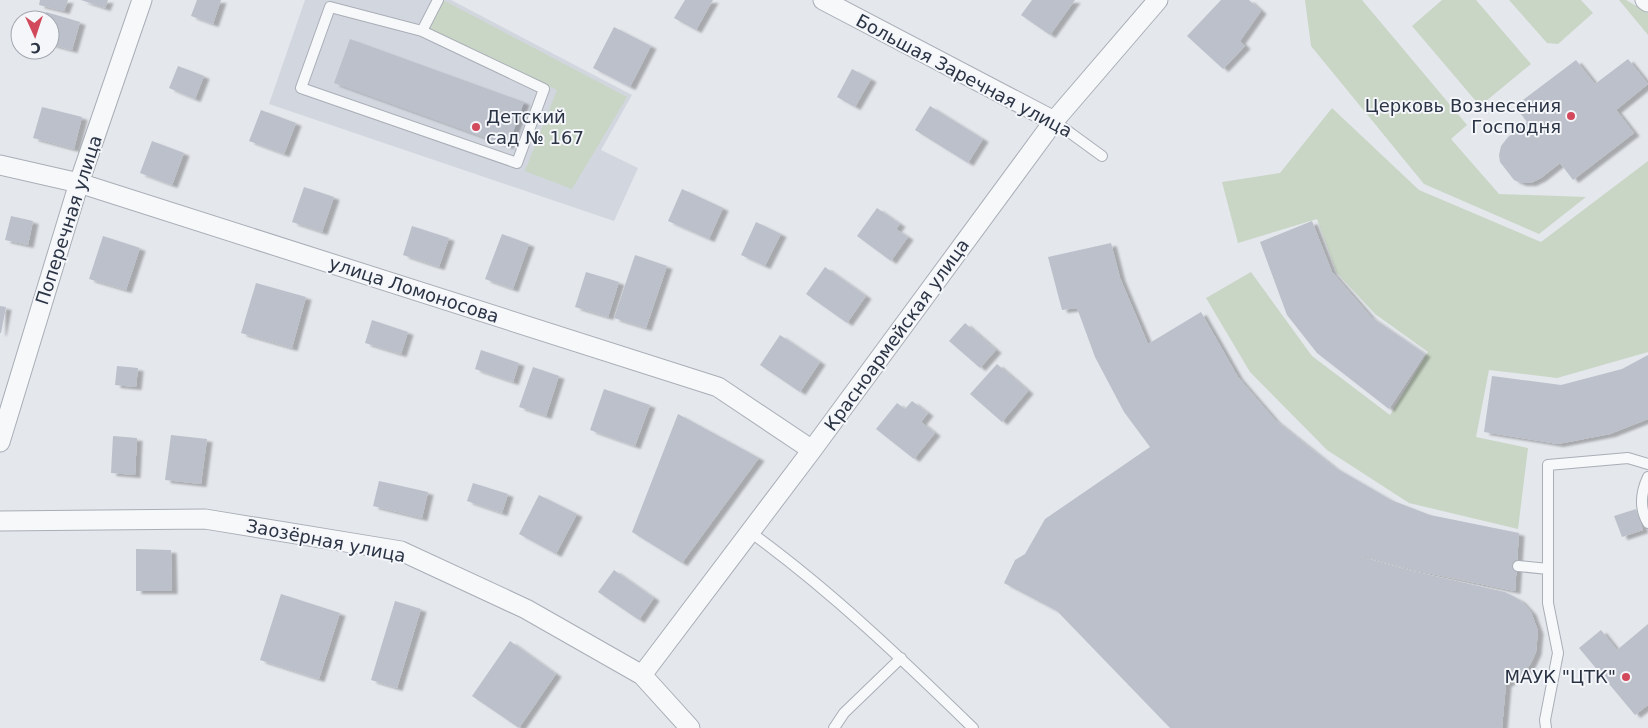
<svg xmlns="http://www.w3.org/2000/svg" width="1648" height="728" viewBox="0 0 1648 728" font-family="'DejaVu Sans',sans-serif">
	<style>
		.built { fill: #d2d6de }
		.green { fill: #c9d6c5 }
		.building { fill: #bbc0ca; filter: url(#shadow) }
		.lines { fill: none; stroke-linecap: round; stroke-linejoin: round }
		.service-casing { stroke: #a9aeb7; stroke-width: 12 }
		.minor-casing { stroke: #a9aeb7; stroke-width: 21 }
		.service { stroke: #f7f8fa; stroke-width: 10 }
		.minor { stroke: #f7f8fa; stroke-width: 19 }
		.poi-dot { fill: #d1495b; stroke: #f4f6f9; stroke-width: 2 }
		.labels { text-anchor: middle; stroke-width: 4; stroke-linejoin: round; paint-order: stroke }
		.street-label { font-size: 18px; fill: #2b3445; stroke: #f4f6f9 }
		.poi-label { font-size: 18px; fill: #2b3445; stroke: #f4f6f9; text-anchor: end }
	</style>
	<defs>
		<filter id="shadow"><feDropShadow dx="5.5" dy="3" stdDeviation="1" flood-color="#0004"/></filter>
	</defs>
	<rect width="100%" height="100%" fill="#e4e7ec"/>
	<path class="built" d="M305 0H451L632 95 601 150 638 168 614 221 269 104Z"/>
	<path class="green" d="M443 0 627 97 572 189 525 171 557 90 429 30Z
		M1305 0H1362L1467 125 1451 139 1499 194 1586 197 1539 234 1424 184 1311 46Z
		M1442 0H1476L1531 64 1480 106 1412 26Z
		M1509 0H1581L1593 13 1558 44 1547 43Z
		M1619 0H1626L1648 13V35Z
		M1332 108 1419 190 1541 242 1648 161V352L1557 378 1489 370 1476 437 1528 448 1518 529 1409 503 1327 450 1250 372 1206 298 1251 272 1312 356 1390 415 1428 352 1375 314 1337 273 1317 219 1238 243 1222 182 1280 173Z"/>
	<path class="building" d="M40 0H68L64 11 39 5Z
		M81 0H108L105 8Z
		M197 0H221L213 24 191 16Z
		M685 0H713L696 30 674 18Z
		M1032 0H1075L1050 35 1021 15Z
		M1221 0H1249L1261 11 1240 41 1245 46 1223 69 1187 36Z
		M46 12 80 22 72 50 50 44V20H44Z
		M614 27 651 46 630 87 593 68Z
		M350 39 524 102 508 146 334 83Z
		M1628 59 1648 84 1616 110 1634 133 1573 180 1560 163 1541 178 1531 183H1521L1514 180 1500 162 1499 155 1501 146 1508 137 1527 122 1515 106 1576 60 1595 84Z
		M178 66 204 76 195 99 169 88Z
		M852 69 871 79 855 107 837 97Z
		M930 106 983 139 968 163 915 130Z
		M42 107 82 117 74 149 33 138Z
		M261 110 296 123 284 154 249 141Z
		M152 141 184 153 172 185 140 173Z
		M304 187 334 197 322 232 292 222Z
		M682 189 723 208 709 239 668 221Z
		M877 208 900 224 896 229 908 237 891 261 857 236Z
		M11 216 33 221 28 245 5 240Z
		M1312 221 1332 272 1371 317 1425 354 1389 409 1317 353 1287 315 1260 242Z
		M756 222 781 234 765 266 741 255Z
		M412 226 449 238 439 267 403 255Z
		M502 234 529 244 513 289 485 279Z
		M103 236 140 248 126 290 89 279Z
		M1111 243 1120 278 1148 344 1201 312 1238 377 1275 420 1334 467 1391 500 1430 515 1519 533 1515 591 1413 570 1363 556 1362 557 1408 570 1505 592 1520 600 1531 612 1538 631 1536 652 1531 663 1524 673 1506 684 1502 728H1170L1057 611 1004 583 1015 560 1025 554 1045 519 1150 447 1124 412 1095 357 1077 308 1062 310 1048 257Z
		M635 255 667 266 646 328 614 318Z
		M825 267 866 296 847 323 806 294Z
		M586 272 619 282 608 317 575 307Z
		M256 283 306 297 292 348 241 333Z
		M0 306 6 307 1 333H0Z
		M372 320 408 332 401 354 365 343Z
		M965 323 996 350 980 368 949 341Z
		M780 335 820 362 800 392 760 365Z
		M481 350 519 363 513 382 475 369Z
		M1648 355V419L1610 434 1558 444 1484 432 1492 376 1561 385 1622 369Z
		M997 364 1028 391 1002 422 970 394Z
		M117 366 138 368 136 387 115 385Z
		M533 367 559 376 546 416 519 407Z
		M604 389 650 405 635 446 590 430Z
		M912 401 928 413 921 422 935 433 914 459 876 429 897 403 905 409Z
		M678 414 759 458 682 563 632 532Z
		M171 435 207 439 201 484 165 480Z
		M113 436 137 438 135 475 111 473Z
		M379 481 428 492 422 518 373 506Z
		M473 483 508 494 502 513 467 501Z
		M539 495 577 514 556 554 519 534Z
		M1636 509 1643 530 1622 537 1614 516Z
		M136 549 171 550 172 591H136Z
		M614 570 654 598 639 620 598 592Z
		M281 594 340 613 319 679 260 660Z
		M395 601 421 609 397 688 371 680Z
		M1648 624V705L1635 715 1579 648 1601 630 1617 650Z
		M510 641 556 674 519 728 472 696Z"/>
	<g class="lines">
		<g class="service-casing">
			<path id="service" d="M330 7 422 31 544 89 517 163 301 88Z
				M422 31 438 0
				M1054 121 1102 156
				M1648 477C1641 492 1639 508 1648 523
				M750 532C830 590 902 659 973 728
				M1518 566 1548 569
				M834 728 844 713 901 658
				M1546 728 1545 720 1558 653 1548 603V465L1628 458 1648 464"/>
		</g>
		<g class="minor-casing">
			<path id="minor" d="M823 0 1054 121
				M1645 0 1648 2
				M0 165 79 183 718 387 812 450
				M0 442 79 183 142 0
				M0 521 205 519 401 551 526 609 642 675 690 728
				M642 675 812 450 1054 121 1158 0"/>
		</g>
		<use href="#service" class="service"/>
		<use href="#minor" class="minor"/>
	</g>
	<g class="poi-dot">
		<circle cx="1571" cy="116" r="5"/>
		<circle cx="476" cy="127" r="5"/>
		<circle cx="1626" cy="677" r="5"/>
	</g>
	<g class="labels">
		<g class="street-label">
			<text transform="translate(964 76) rotate(28)" y="6">Большая Заречная улица</text>
			<text transform="translate(69 220) rotate(-72)" y="6">Поперечная улица</text>
			<text transform="translate(414 290) rotate(18)" y="6">улица Ломоносова</text>
			<text transform="translate(897 335) rotate(-54)" y="6">Красноармейская улица</text>
			<text transform="translate(326 541) rotate(11)" y="6">Заозёрная улица</text>
		</g>
		<g class="poi-label">
			<text x="1561" y="112">Церковь Вознесения<tspan x="1561" dy="21">Господня</tspan></text>
			<text x="486" y="123" text-anchor="start">Детский<tspan x="486" dy="21">сад № 167</tspan></text>
			<text x="1616" y="683">МАУК "ЦТК"</text>
		</g>
	</g>
	<g transform="translate(35 35) rotate(177)"><circle r="24" fill="#f4f6f9" stroke="#a4a8b1"/>
	<path d="M0-4L9 19L0 12L-9 19Z" fill="#d1495b"/>
	<text y="-8" font-size="14" font-weight="bold" text-anchor="middle" fill="#2b3445">С</text>
	</g>
</svg>
